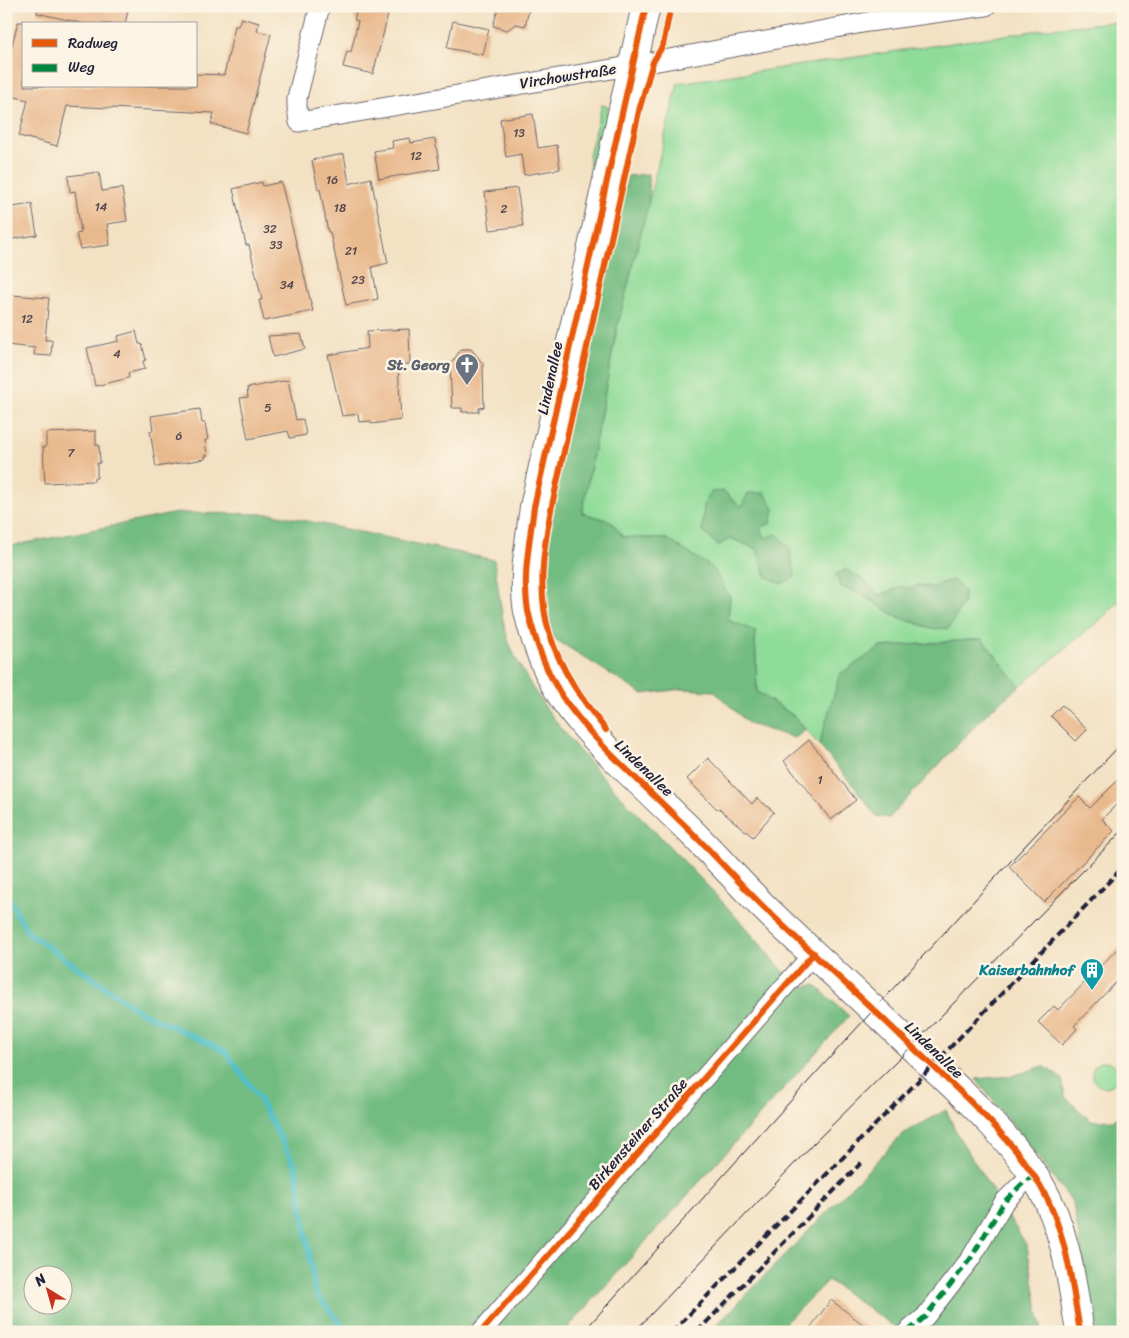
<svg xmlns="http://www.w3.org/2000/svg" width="1129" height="1338" viewBox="0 0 1129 1338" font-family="Sriracha,sans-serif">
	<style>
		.green { fill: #8fdc99; stroke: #587f6a; fill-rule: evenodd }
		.forest { fill: #73bc81; stroke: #4a6f5e; fill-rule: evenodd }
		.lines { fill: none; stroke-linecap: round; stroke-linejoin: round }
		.stream { stroke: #51bfc6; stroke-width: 5.5 }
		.building { fill: #e9b98e }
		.street-casing { stroke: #6b656b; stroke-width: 21 }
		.secondary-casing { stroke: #6b656b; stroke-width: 30 }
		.street { stroke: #fff; stroke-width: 19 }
		.secondary { stroke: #fff; stroke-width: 28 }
		.tram { stroke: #22223b; stroke-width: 1 }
		.rail { stroke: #22223b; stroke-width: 4; stroke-dasharray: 8 4; stroke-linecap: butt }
		.quiet { stroke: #00873e; stroke-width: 5; stroke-dasharray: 10 5; stroke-linecap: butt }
		.cycleway-casing { stroke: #fcf5e5; stroke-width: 9 }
		.cycleway { stroke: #e8590c; stroke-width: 6 }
		.labels { text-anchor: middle; stroke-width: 5; stroke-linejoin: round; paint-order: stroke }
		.number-label { font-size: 12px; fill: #544850 }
		.street-label { font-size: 15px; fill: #22223b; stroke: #fcf5e5 }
		.worship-label { font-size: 15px; font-weight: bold; fill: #5b616d; stroke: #fcf5e5; text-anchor: end }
		.culture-label { font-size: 15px; font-weight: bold; fill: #0d838f; stroke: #fcf5e5; text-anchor: end }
	</style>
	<rect width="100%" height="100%" fill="#fcf5e5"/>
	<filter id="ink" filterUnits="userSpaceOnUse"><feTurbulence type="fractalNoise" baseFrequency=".02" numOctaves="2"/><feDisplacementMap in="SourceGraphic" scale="10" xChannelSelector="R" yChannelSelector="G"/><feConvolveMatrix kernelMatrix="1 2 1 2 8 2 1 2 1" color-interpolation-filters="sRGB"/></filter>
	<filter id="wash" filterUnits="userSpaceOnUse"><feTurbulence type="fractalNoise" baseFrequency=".0096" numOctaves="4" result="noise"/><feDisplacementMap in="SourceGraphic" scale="20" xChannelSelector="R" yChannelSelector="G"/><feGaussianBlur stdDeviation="1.12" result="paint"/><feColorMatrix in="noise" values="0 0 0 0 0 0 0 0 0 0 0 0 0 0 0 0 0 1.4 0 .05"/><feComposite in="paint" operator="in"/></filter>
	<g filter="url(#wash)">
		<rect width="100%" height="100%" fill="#f3e1c3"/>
		<path class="green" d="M1123 21V597L1101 619 1020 686 982 639 881 647 829 713 819 745 794 716 757 692 755 632 728 620 730 597 667 539 622 537 610 521 582 513 617 328 678 83 1061 27ZM723 491C739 505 755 520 766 538L757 549 730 538ZM852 575 866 581 871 590 881 595C892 589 907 593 918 585L934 588 964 601 957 613 934 629 898 617 862 595 840 586Z
			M602 105 608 107 600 163 596 168 590 170 589 156Z
			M1092 1074a13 13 0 1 1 26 0a13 13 0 1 1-26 0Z"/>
		<path class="forest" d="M648 174 649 201 617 328 582 513 611 521 623 537 667 539 713 568 730 597 728 620 755 631 757 692 794 716 805 730 795 738 749 724 714 691 682 689 642 694 552 637 541 610 539 557 558 467 628 176Z
			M723 491 741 507 748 493H765L774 509 771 523 760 528 766 538 777 534 790 549 795 577 782 584 766 576 757 549 730 538 719 546 702 531 704 504 711 492Z
			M177 513 274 514 494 560C499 587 501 626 512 650 547 726 615 790 673 850 716 894 758 940 797 988L815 985 849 1016 564 1332H6V547ZM32 1276H62V1306H32Z
			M846 569C852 575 859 576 865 581 872 586 870 590 881 595L902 586 913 589 918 585 934 588 940 583 953 580 964 591V601L949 628 934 629 898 617 862 595 840 586 836 574Z
			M982 639 1020 686 989 711 889 818 876 816 857 790 819 745 840 674 881 647Z
			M1044 1066 1062 1079 1065 1097 1091 1121 1114 1120 1123 1114V1332H1096L1073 1203 976 1079 1012 1076Z
			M946 1110 957 1134 1027 1246 1042 1332H902L828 1280 776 1332H710L903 1134Z"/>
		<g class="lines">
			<path class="stream" d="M6 892 27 932 139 1011 225 1051 257 1095 296 1167 315 1292 347 1332"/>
		</g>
		<g id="blocks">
			<path class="building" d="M38 6H129L125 24H85L37 13Z
				M358 6H379V9L389 11 373 74 343 67 347 51 351 52 358 21 354 20Z
				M499 6H530L525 26 516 24 507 30 493 26Z
				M241 18 259 23 257 31 271 34 246 133 211 124 214 113 67 106 57 146 19 136 28 100 6 95V68L18 22H24V86H196V74L224 75 235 26H238Z
				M453 21 489 29 483 55 447 48Z
				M533 114 538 148 557 145 560 169 524 175 521 154 506 157 500 119Z
				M410 138 411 143 435 139 440 169 379 179 374 151 393 148 392 141Z
				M344 154 349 184 371 178 388 263 372 267 378 299 346 305 330 232H328L320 189 318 190 312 160Z
				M99 172 102 191 122 188 127 221 107 224 110 245 80 249 76 234 81 233 75 191 70 192 68 176Z
				M262 182 263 186 281 182 313 311 264 321 259 300H262L249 245H246L233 189Z
				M517 188 523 226 490 230 485 192Z
				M32 204 37 235 6 240V208Z
				M12 295 49 298 45 340H52L51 356 34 355 35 348 6 345V299Z
				M409 329 410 364 398 365 401 420 371 424V421L359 422 358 414 342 416 328 355 368 348 367 331Z
				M136 331 139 344H142L146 360 143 361 145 369 128 373 129 378 95 386 87 348 119 341 118 336Z
				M301 334 305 349 273 357 268 336Z
				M461 349H471L483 364 484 407 479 408V412H462V408H452L450 365Z
				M288 380 296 420 303 419 306 435 290 438 288 431 248 439 240 398 248 397 247 388Z
				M200 409 202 423H205L208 440H205L207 456H205V459L156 467 150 431H153L151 416Z
				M96 431V445H99L100 463H97V478H94V481L45 483 43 447H46V433Z
				M1062 705 1087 730 1076 741 1051 716Z
				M809 740 856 800 831 820 784 761Z
				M708 758 752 804 757 798 774 812 753 837 719 809 718 810 687 779Z
				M1123 775V798L1102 819 1114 831 1044 902 1009 867 1079 797 1090 808Z
				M1123 943V975L1074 1026 1077 1029 1062 1045 1038 1022 1054 1006 1058 1010Z
				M831 1300 873 1332H807Z"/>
		</g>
	</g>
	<g filter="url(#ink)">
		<use href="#blocks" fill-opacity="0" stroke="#6b656b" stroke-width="1"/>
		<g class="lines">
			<g class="street-casing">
				<path id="street" d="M320 6 297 98V107L299 122 653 62 868 22 986 6
					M481 1332 814 953
					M907 1332 925 1317 971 1258 1004 1202 1021 1185 1033 1176"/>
			</g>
			<g class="secondary-casing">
				<path id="secondary" d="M646 6 534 507C530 540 522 577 528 611 535 641 548 676 566 702 597 745 639 780 677 818 711 850 741 886 775 918 818 959 862 998 904 1039 949 1082 1010 1133 1041 1187 1066 1230 1072 1283 1080 1332"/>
			</g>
			<use href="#street" class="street"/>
			<use href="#secondary" class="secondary"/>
			<path class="tram" d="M583 1332C761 1133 939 935 1123 742
				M634 1332 817 1140 897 1061 1123 830"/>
			<path class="rail" d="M672 1332 918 1081 1123 867
				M697 1332 862 1162"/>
			<path class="quiet" d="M907 1332 925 1317 971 1258 1004 1202 1021 1185 1033 1176"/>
			<g class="cycleway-casing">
				<path id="cycleway" d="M646 6 534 507C530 540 522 577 528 611 535 641 548 676 566 702 597 745 639 780 677 818 711 850 741 886 775 918 818 959 862 998 904 1039 949 1082 1010 1133 1041 1187 1066 1230 1072 1283 1080 1332
					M606 730C583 701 561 671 550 635 537 595 543 550 551 510L640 107 653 62 663 45 671 6
					M481 1332 814 953"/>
			</g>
			<use href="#cycleway" class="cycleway"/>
		</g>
	</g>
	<defs>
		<g id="church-pin" transform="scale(1.25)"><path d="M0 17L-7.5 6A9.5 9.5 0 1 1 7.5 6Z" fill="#6b7280" stroke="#fcf5e5"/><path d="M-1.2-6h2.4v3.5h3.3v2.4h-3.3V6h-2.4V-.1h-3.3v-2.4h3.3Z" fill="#fff"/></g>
		<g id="building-pin" transform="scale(1.25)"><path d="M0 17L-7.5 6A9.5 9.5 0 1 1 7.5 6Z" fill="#0f9aa8" stroke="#fcf5e5"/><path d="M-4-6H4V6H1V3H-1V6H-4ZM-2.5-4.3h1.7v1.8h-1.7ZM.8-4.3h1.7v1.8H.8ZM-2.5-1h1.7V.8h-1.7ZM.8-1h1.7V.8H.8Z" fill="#fff"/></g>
	</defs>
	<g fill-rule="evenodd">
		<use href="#church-pin" x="467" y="365"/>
		<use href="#building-pin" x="1092" y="970"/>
	</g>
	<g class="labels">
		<g class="number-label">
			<text x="519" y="137">13</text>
			<text x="416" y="160">12</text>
			<text x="332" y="184">16</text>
			<text x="101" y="211">14</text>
			<text x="340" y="212">18</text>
			<text x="504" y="213">2</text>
			<text x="270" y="233">32</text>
			<text x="276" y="249">33</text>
			<text x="351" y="255">21</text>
			<text x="358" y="284">23</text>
			<text x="287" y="289">34</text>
			<text x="27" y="323">12</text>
			<text x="117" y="358">4</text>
			<text x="268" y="412">5</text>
			<text x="179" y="440">6</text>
			<text x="71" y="457">7</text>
			<text x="820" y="784">1</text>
		</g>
		<g class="street-label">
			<text transform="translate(568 76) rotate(-9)" y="5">Virchowstraße</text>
			<text transform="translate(550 378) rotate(-78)" y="5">Lindenallee</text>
			<text transform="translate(644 768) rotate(44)" y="5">Lindenallee</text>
			<text transform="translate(934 1050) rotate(44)" y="5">Lindenallee</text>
			<text transform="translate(638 1134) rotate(-49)" y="5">Birkensteiner Straße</text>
		</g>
		<g class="worship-label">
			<text x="450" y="370">St. Georg</text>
		</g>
		<g class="culture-label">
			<text x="1074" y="975">Kaiserbahnhof</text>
		</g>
	</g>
	<rect width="1129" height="1338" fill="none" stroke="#fcf5e5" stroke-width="25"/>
	<rect x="22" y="22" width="175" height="65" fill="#fcf5e5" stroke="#a5a1a1"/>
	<rect x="32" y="39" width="25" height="8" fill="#e8590c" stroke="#a5a1a1"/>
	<text x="68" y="48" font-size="15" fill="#22223b">Radweg</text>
	<rect x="32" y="64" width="25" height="8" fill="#00873e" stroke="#a5a1a1"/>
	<text x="68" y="72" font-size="15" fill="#22223b">Weg</text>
	<g transform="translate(48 1290) rotate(323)"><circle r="24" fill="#fcf5e5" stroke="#a5a1a1"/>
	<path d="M0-4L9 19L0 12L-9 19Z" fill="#c8321e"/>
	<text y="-8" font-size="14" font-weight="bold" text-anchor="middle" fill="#22223b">N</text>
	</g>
</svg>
